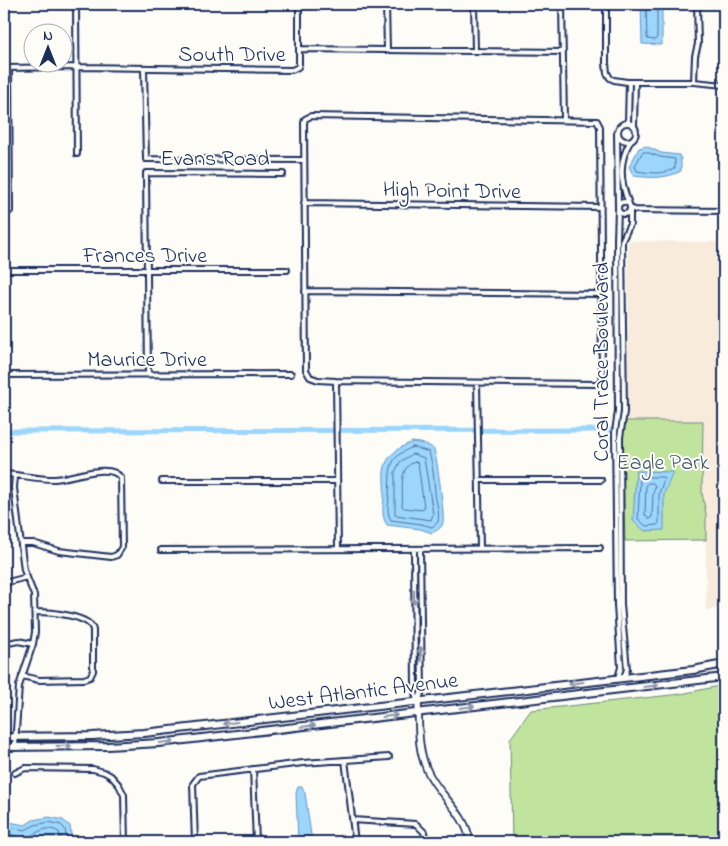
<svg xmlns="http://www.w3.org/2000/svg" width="728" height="846" viewBox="0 0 728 846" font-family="'Indie Flower',sans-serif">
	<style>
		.built { fill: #f8ebdc }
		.green { fill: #c0e39d; stroke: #6e897e }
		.water { fill: #9cd6fc; stroke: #6893bd }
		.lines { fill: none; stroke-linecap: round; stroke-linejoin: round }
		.shore { stroke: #4f729d; stroke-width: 1 }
		.canal { stroke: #9cd6fc; stroke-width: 5 }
		.street-casing { stroke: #1b2f5e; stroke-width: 8 }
		.secondary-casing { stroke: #1b2f5e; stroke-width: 9 }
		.primary-casing { stroke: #1b2f5e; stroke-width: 10 }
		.street { stroke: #fdfcf7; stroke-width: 4 }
		.secondary { stroke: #fdfcf7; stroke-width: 5.5 }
		.primary { stroke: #fdfcf7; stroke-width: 6 }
		.oneway { stroke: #8c96aa }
		.labels { text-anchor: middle; stroke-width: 4; stroke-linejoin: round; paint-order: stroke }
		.street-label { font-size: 22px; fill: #1b2f5e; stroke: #fdfcf7 }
		.park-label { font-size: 22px; fill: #445c6e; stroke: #fdfcf7 }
	</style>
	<rect width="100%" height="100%" fill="#fdfcf7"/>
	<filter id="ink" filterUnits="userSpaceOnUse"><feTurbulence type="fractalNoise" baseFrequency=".02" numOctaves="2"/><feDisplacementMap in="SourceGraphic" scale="10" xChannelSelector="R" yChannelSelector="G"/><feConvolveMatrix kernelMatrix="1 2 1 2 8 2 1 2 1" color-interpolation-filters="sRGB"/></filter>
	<g filter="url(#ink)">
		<path class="built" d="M628 241 724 242V608L706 610V514L702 493 703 422 628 421Z"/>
		<path class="green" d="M624 421H703L702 493 706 514V540L625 541 622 430Z
			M724 685V842H512L510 739 531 710 681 694Z"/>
		<path class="water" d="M641 4H662V45L642 44Z
			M646 146 661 153 679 155 681 159V171C666 179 650 178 634 176L629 167 639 148Z
			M413 442C418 443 431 444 434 450 437 457 445 517 443 523 441 529 437 530 432 533L420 529 387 525C380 515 384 505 384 494 385 487 383 478 384 471 386 455 399 447 413 442Z
			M636 471 673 472 664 494V530L645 531 633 521Z
			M298 787H302L305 793 312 842H298L296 793Z
			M49 817 63 820 70 826 72 842H4V821L25 825 33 820Z"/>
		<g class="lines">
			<path class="shore" d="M646 4 647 38 648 39 655 40 657 37V4
				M646 152 660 157 675 159V168C665 175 649 173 637 171L635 166 642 153Z
				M413 447 429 452C433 466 434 479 435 493 436 503 440 512 438 522L432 527 421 524 391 520C386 512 389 504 389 494 391 469 386 458 413 447Z
				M413 454 424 458 433 514 431 520 396 515 395 513V472L400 462Z
				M415 462 418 463 424 507 422 510 404 508 402 506C404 491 397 467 415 462Z
				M643 477H662L664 479 659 494V523L657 525 646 526 638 519 640 479Z
				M648 483H653L655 486 653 494 652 517 649 519 645 515 646 485Z
				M4 826 25 830 35 825 49 822 61 825 65 829 67 842
				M4 832C10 834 17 837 24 837 38 836 42 823 59 832L61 842"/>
			<path class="canal" d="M4 431 612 430"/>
			<g class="street-casing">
				<path id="street" d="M76 4 77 154
					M386 4 387 50
					M474 4 475 51
					M562 4 564 120
					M606 4V63L607 73 610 78 614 80 627 82H694L724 85
					M299 49 563 52
					M4 68 77 67 292 70 298 67 299 64V4
					M144 69 146 159 304 160
					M694 82 695 56 698 44 697 4
					M311 116 597 121 600 127 602 381 596 384 336 381 318 380 310 377 306 370 304 123 305 119Z
					M628 122 629 82
					M618 132a9 9 0 1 1 18 0a9 9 0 1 1-18 0Z
					M634 126 635 82
					M617 132 618 207
					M618 208a6 6 0 1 1 12 0a6 6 0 1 1-12 0Z
					M304 203 600 207
					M629 204C620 181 618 162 631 140
					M630 208 635 210 724 211
					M4 215 10 211 9 68
					M4 270H287
					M305 291 601 294
					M148 374 146 173 283 174
					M4 375 291 374
					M336 381 338 549
					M477 383 480 548
					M4 474C21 475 37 479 54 479 71 479 110 461 121 478L122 547 117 555 111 557 59 551 33 543H21
					M15 475 14 488 24 570 34 595 35 632 33 644 19 686 15 746
					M479 480H601
					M162 481H337
					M414 549 415 693 417 701
					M161 550 600 548
					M4 583 27 577
					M4 644 18 641 33 644
					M22 676 39 680 84 679 90 677 93 671V630C90 615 49 612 35 612
					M618 678 621 667 617 605 615 432 618 411 617 240 618 209
					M624 678 627 669 621 605 620 437 624 412 622 241 630 224V211
					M418 702 422 691 420 549
					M345 760 355 842
					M253 769 256 842
					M15 773 25 768 93 769 104 772 111 776 119 785 124 795 125 842
					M352 820 416 824 424 832 426 842
					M195 842 193 784 199 776 303 763 389 757"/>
			</g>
			<g class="secondary-casing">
				<path id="secondary" d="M418 702C419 725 417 748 427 770 439 797 466 812 470 842"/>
			</g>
			<g class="primary-casing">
				<path id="primary" d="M4 737 92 736 144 733 693 670 724 664
					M4 747 108 746 159 743 724 677"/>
			</g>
			<use href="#street" class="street"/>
			<use href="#secondary" class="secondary"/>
			<use href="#primary" class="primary"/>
		</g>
		<defs><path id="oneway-shaft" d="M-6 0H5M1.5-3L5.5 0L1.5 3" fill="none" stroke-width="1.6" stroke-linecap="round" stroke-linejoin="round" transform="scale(1.25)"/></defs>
		<g class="oneway">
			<use href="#oneway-shaft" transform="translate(414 597) rotate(90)"/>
			<use href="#oneway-shaft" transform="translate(421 654) rotate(-91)"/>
			<use href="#oneway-shaft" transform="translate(576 683) rotate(173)"/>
			<use href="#oneway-shaft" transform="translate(651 686) rotate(-7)"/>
			<use href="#oneway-shaft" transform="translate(467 707) rotate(-7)"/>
			<use href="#oneway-shaft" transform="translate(390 716) rotate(-7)"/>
			<use href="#oneway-shaft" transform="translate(230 723) rotate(173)"/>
			<use href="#oneway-shaft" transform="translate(308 726) rotate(-7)"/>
			<use href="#oneway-shaft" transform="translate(167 742) rotate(-7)"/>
			<use href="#oneway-shaft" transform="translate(64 746)"/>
		</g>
	</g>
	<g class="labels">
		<g class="street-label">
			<text x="232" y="61">South Drive</text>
			<text x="215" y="165">Evans Road</text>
			<text transform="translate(452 189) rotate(1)" y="8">High Point Drive</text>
			<text x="145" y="262">Frances Drive</text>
			<text x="147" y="366">Maurice Drive</text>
			<text transform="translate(600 362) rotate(-90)" y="8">Coral Trace Boulevard</text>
			<text transform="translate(363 690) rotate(-7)" y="8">West Atlantic Avenue</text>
		</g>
		<g class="park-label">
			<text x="663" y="469">Eagle Park</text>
		</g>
	</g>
	<rect width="728" height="846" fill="none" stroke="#fdfcf7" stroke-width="20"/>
	<rect x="10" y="10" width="708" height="826" fill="none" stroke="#1b2f5e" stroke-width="2" filter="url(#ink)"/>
	<g transform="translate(48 48)"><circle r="24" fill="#fdfcf7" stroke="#a3aaba"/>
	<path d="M0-4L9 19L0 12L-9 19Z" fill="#1b2f5e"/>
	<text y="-8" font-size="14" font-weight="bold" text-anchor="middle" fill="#1b2f5e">N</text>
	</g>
</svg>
